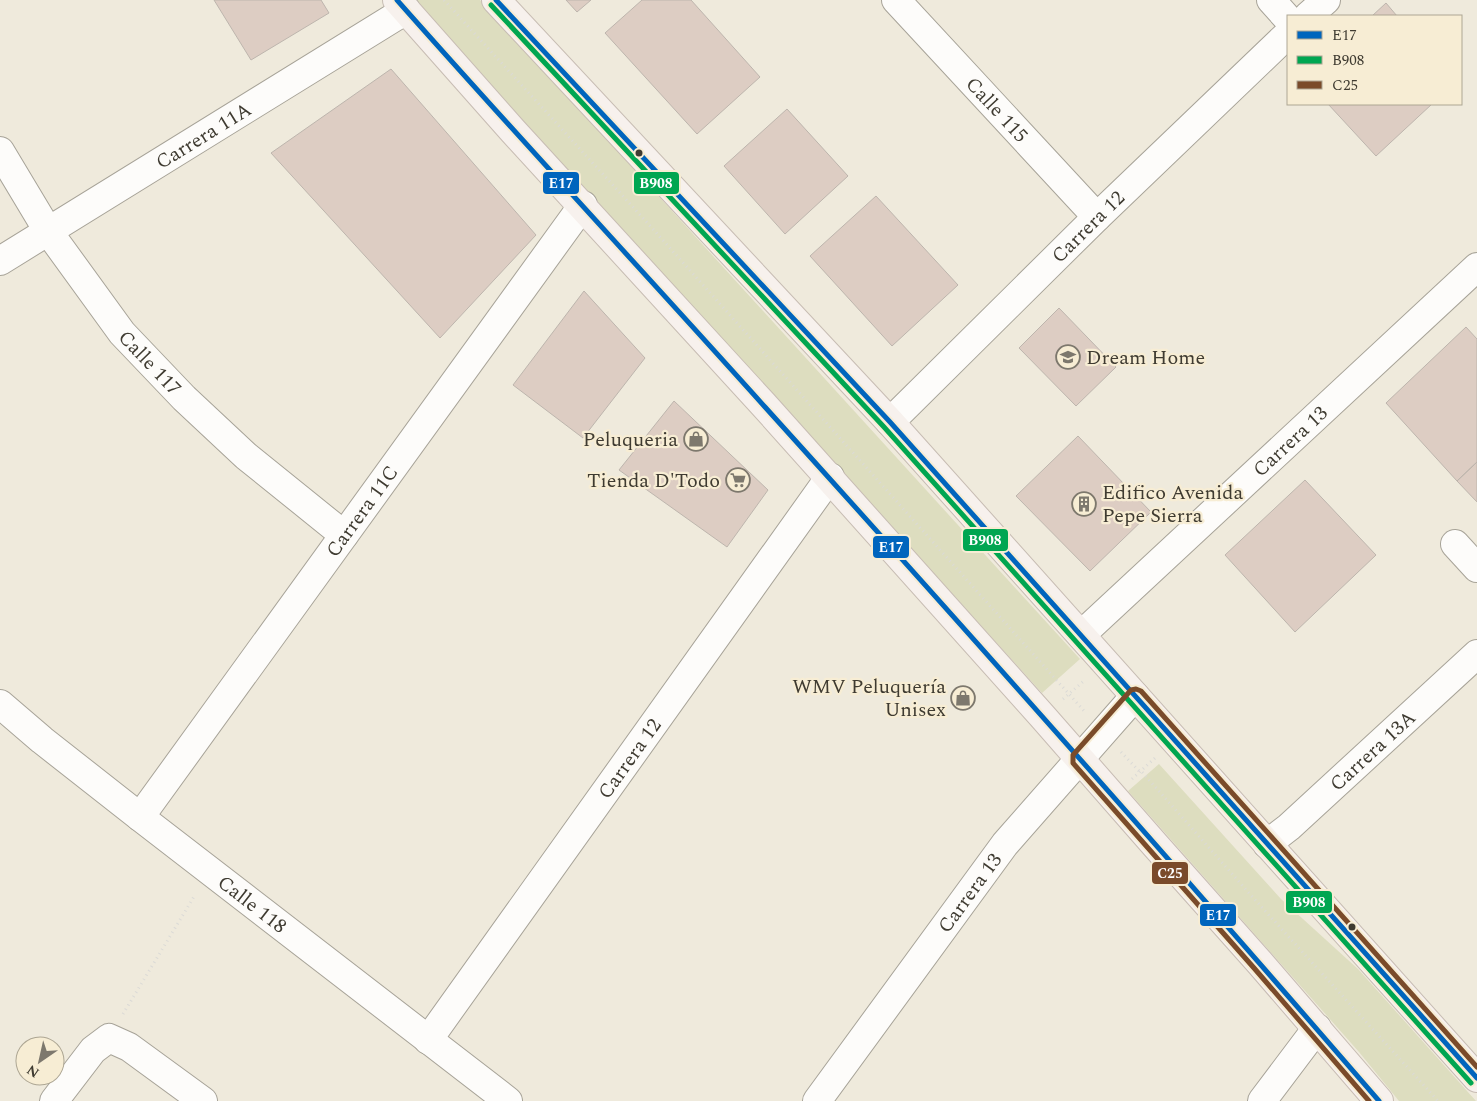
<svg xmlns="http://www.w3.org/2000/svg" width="1477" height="1101" viewBox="0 0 1477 1101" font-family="Spectral,serif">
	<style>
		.green { fill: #ddddbf }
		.building { fill: #ddcdc3; stroke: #bdb5ad }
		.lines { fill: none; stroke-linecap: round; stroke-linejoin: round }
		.minor-casing { stroke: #a7a398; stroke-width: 30 }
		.major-casing { stroke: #c7bcb3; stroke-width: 30 }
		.path { stroke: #dbdad6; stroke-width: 3; stroke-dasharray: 1 4; stroke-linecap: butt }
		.minor { stroke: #fdfcfa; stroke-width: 28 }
		.major { stroke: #f7f1ed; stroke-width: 28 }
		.bus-1-casing { stroke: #f7edd4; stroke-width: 9 }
		.bus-2-casing { stroke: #f7edd4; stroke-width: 9 }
		.bus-3-casing { stroke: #f7edd4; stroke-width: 9 }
		.bus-1 { stroke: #0065bd; stroke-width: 5 }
		.bus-2 { stroke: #00a651; stroke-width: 5 }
		.bus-3 { stroke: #7a4b2a; stroke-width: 5 }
		.bus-dot { fill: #3f3b31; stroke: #f7edd4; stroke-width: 2 }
		.labels { text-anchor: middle; stroke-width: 4.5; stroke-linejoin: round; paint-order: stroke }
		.street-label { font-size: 20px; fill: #3f3b31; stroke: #f7edd4 }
		.poi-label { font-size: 20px; fill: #3f3b31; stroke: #f7edd4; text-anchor: end }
		.line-badge { stroke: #f7edd4; stroke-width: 2 }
		.badge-label { font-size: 14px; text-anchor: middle; font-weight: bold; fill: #fff }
	</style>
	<rect width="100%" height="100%" fill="#efeadc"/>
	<path class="green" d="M414 0H480L1080 659 1042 693Z
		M1159 764 1281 899 1358 969 1476 1101H1399L1359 1052 1128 791Z"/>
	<path class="building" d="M214 0H321L329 13 251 60Z
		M566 0H591L577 12Z
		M642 0H691L760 77 697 134 605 33Z
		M1386 3 1397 16H1372Z
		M391 69 536 235 440 338 271 153Z
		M1328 104H1432L1376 156Z
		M787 109 848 176 785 234 724 166Z
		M876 196 958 285 892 346 810 256Z
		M584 291 645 358 583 438 513 385Z
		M1059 308 1116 367 1076 406 1019 348Z
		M1466 327 1477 339V462L1457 481 1386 403Z
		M674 401 768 490 727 547 619 470Z
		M1078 436 1151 512 1090 571 1016 496Z
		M1477 462V502L1457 481Z
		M1305 480 1376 555 1295 632 1225 555Z"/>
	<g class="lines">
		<g class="minor-casing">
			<g id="minor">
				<path id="s1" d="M896 0 1097 217"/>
				<path d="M1271 0 1288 19"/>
				<path d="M1308 16 1326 0"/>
				<path id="s2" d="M0 151 48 231 122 333 184 398 246 456 344 535"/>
				<path id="s3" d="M0 261 406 10"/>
				<path id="s4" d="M890 422 1097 217 1288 34"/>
				<path d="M1455 544 1477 568"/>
				<path id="s5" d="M1081 635 1477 267"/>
				<path id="s6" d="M0 704 42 740 140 817 508 1101"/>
				<path id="s7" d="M140 817 583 205"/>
				<path id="s8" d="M1267 844 1289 827 1477 654"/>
				<path id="s9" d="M428 1040 830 477"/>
				<path d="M54 1101 93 1050 109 1038 129 1047 203 1101"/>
				<path id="s10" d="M817 1101 1005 844 1135 696"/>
				<path d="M1262 1101 1317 1028"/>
			</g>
		</g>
		<g class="major-casing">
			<path id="major" d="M397 0 513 131 763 404 1043 717 1156 846 1260 963 1379 1101
				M496 0 890 422 1477 1078"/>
		</g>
		<path class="path" d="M444 0 652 228 1085 712
			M1063 699 1085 680
			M1121 752 1140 772H1142L1257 902 1438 1101
			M1132 779 1155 758
			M123 1014 195 895"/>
		<use href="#minor" class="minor"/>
		<use href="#major" class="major"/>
		<g class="bus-1-casing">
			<path id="bus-1" d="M397 0C518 137 643 271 765 407 972 636 1177 867 1379 1101
				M496 0 890 422 1477 1078"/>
		</g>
		<g class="bus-2-casing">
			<path id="bus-2" d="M491 5 884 427 1471 1083"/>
		</g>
		<g class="bus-3-casing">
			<path id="bus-3" d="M1369 1101 1254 968 1073 763V755L1131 690 1136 689 1141 691 1477 1067"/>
		</g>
		<use href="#bus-1" class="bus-1"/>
		<use href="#bus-2" class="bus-2"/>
		<use href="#bus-3" class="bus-3"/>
	</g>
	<defs>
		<g id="school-ring" transform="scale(1.25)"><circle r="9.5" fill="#f7edd4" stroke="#7d786d" stroke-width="1.5"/><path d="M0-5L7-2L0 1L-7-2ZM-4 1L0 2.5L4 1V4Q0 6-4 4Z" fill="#7d786d"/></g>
		<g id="shop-ring" transform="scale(1.25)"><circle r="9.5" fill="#f7edd4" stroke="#7d786d" stroke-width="1.5"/><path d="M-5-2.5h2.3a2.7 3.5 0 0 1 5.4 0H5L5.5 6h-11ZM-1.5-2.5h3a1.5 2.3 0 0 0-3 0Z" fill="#7d786d"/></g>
		<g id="supermarket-ring" transform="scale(1.25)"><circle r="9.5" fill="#f7edd4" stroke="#7d786d" stroke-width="1.5"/><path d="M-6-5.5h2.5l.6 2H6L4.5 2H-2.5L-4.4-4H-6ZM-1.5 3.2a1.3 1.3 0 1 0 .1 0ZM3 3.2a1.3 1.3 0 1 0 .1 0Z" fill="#7d786d"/></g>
		<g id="building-ring" transform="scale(1.25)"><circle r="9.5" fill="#f7edd4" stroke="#7d786d" stroke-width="1.5"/><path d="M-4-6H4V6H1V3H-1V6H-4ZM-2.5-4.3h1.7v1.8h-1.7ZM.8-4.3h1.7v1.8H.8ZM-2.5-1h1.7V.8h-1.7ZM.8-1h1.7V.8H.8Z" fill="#7d786d"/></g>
	</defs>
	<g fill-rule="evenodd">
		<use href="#school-ring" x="1068" y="357"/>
		<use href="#shop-ring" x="696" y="439"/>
		<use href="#supermarket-ring" x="738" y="480"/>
		<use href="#building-ring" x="1084" y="504"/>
		<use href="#shop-ring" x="963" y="698"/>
	</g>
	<g class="bus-dot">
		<circle cx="639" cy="153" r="4.5"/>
		<circle cx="1352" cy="927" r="4.5"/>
	</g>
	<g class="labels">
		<g class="street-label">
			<text dy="7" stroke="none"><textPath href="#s1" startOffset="149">Calle 115</textPath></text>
			<text dy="7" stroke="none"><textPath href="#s3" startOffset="239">Carrera 11A</textPath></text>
			<text dy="7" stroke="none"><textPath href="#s4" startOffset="278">Carrera 12</textPath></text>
			<text dy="7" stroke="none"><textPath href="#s2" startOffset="260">Calle 117</textPath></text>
			<text dy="7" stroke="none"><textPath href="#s5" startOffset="285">Carrera 13</textPath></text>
			<text dy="7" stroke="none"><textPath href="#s7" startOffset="378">Carrera 11C</textPath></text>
			<text dy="7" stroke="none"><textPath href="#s8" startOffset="141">Carrera 13A</textPath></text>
			<text dy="7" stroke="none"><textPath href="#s9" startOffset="346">Carrera 12</textPath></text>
			<text dy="7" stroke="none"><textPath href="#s10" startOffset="258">Carrera 13</textPath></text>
			<text dy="7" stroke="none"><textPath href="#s6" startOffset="322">Calle 118</textPath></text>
		</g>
		<g class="poi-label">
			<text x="1086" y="364" text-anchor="start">Dream Home</text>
			<text x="678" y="446">Peluqueria</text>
			<text x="720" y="487">Tienda D'Todo</text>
			<text x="1102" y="499" text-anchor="start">Edifico Avenida<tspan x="1102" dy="23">Pepe Sierra</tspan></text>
			<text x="946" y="693">WMV Peluquería<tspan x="946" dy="23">Unisex</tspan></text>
		</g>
	</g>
	<g class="line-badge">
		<rect x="633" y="171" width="47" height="24" rx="5" fill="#00a651"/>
		<rect x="542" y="171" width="38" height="24" rx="5" fill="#0065bd"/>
		<rect x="962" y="528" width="47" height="24" rx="5" fill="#00a651"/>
		<rect x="872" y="535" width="38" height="24" rx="5" fill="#0065bd"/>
		<rect x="1151" y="861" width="38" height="24" rx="5" fill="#7a4b2a"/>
		<rect x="1285" y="890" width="48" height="24" rx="5" fill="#00a651"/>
		<rect x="1199" y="903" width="38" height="24" rx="5" fill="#0065bd"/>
	</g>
	<g class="badge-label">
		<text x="656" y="188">B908</text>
		<text x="561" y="188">E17</text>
		<text x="985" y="545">B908</text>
		<text x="891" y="552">E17</text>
		<text x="1170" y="878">C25</text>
		<text x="1309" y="907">B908</text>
		<text x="1218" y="920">E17</text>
	</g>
	<rect x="1287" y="15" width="175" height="90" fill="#f7edd4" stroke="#ada693"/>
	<rect x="1297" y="31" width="25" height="8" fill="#0065bd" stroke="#ada693"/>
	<text x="1332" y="40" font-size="15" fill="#3f3b31">E17</text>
	<rect x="1297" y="56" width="25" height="8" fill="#00a651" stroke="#ada693"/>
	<text x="1332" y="65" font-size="15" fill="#3f3b31">B908</text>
	<rect x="1297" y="81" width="25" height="8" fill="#7a4b2a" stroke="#ada693"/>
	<text x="1332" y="90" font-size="15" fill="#3f3b31">C25</text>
	<g transform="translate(40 1061) rotate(214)"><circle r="24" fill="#f7edd4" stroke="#ada693"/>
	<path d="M0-4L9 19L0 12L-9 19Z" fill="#7d786d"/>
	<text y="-8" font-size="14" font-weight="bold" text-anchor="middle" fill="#3f3b31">N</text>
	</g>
</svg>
